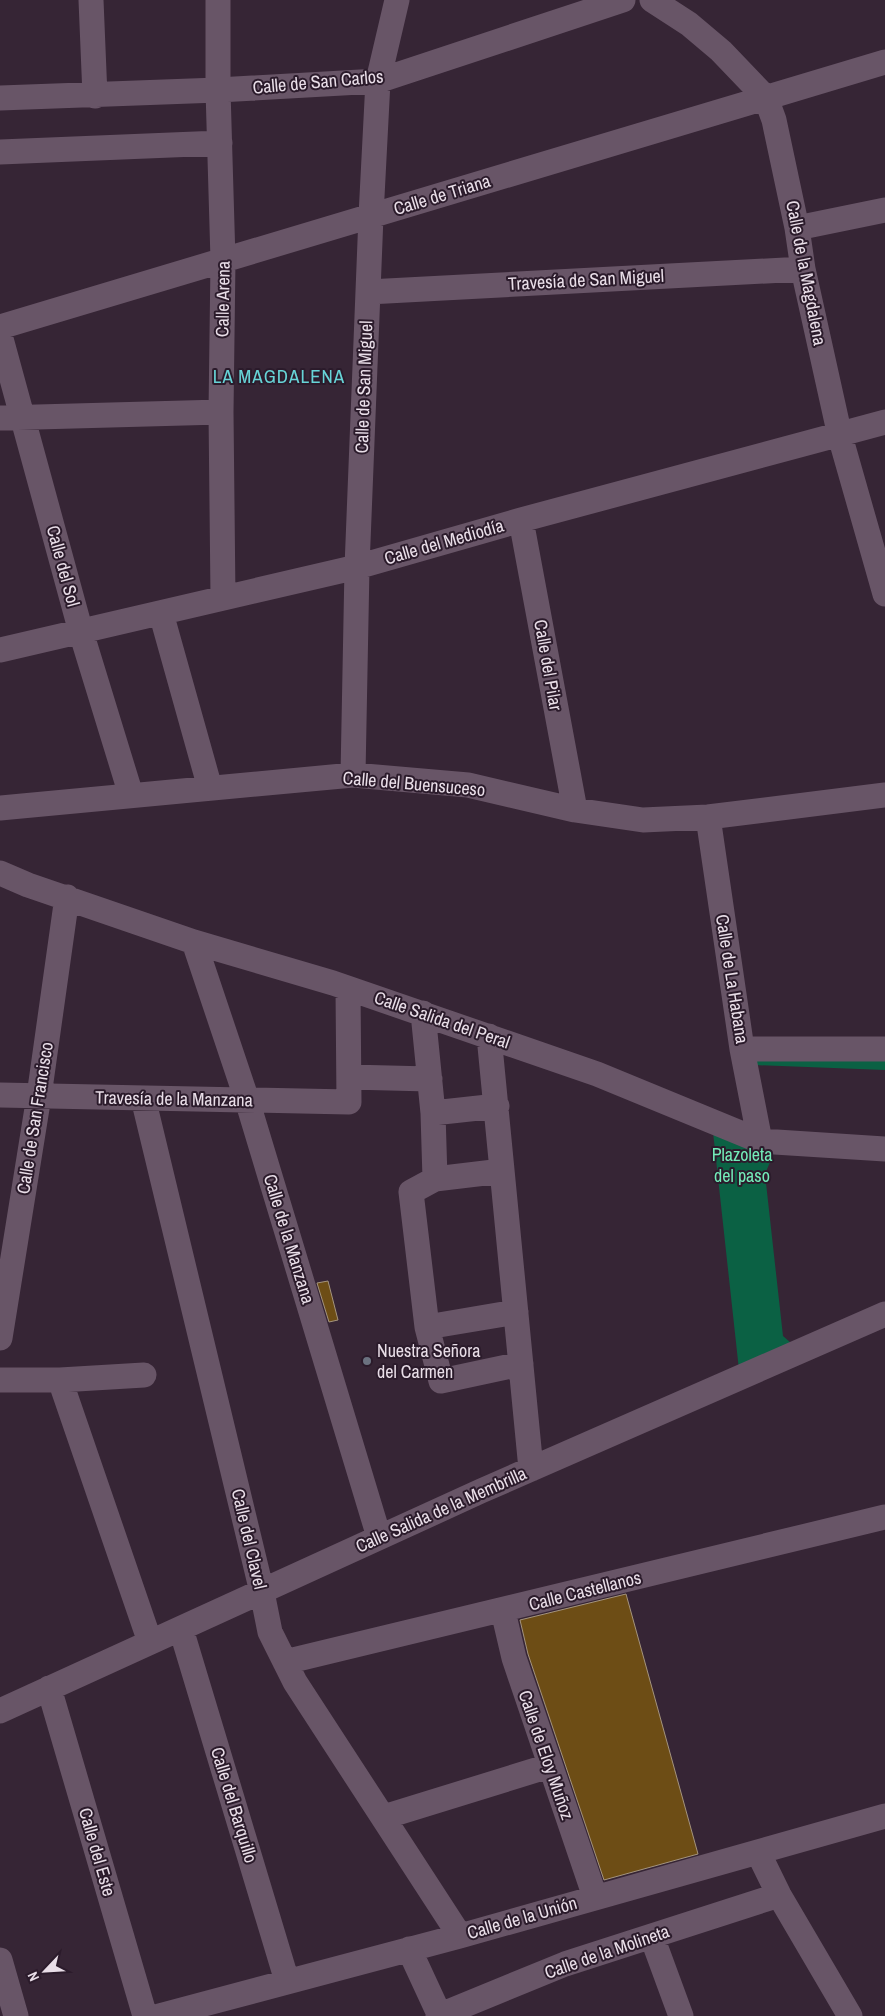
<svg xmlns="http://www.w3.org/2000/svg" width="885" height="2016" viewBox="0 0 885 2016" font-family="'Archivo Narrow',sans-serif">
	<style>
		.green { fill: #0b6144 }
		.building { fill: #6d4d15; stroke: #a4947e }
		.lines { fill: none; stroke-linecap: round; stroke-linejoin: round }
		.minor { stroke: #685567; stroke-width: 25 }
		.worship-dot { fill: #6b7280; stroke: #2b1b2b; stroke-width: 2 }
		.labels { text-anchor: middle; stroke-width: 4; stroke-linejoin: round; paint-order: stroke }
		.street-label { font-size: 18px; fill: #e9dee8; stroke: #2b1b2b }
		.park-label { font-size: 18px; fill: #73ecb9; stroke: #2b1b2b }
		.poi-label { font-size: 18px; fill: #e9dee8; stroke: #2b1b2b; text-anchor: start }
		.neighbourhood-label { font-size: 19px; letter-spacing: 1px; fill: #67d4d7; stroke: #2b1b2b }
	</style>
	<rect width="100%" height="100%" fill="#362535"/>
	<path class="green" d="M751 1040 885 1048V1070L754 1065Z
		M713 1132 776 1148 765 1174 783 1336 791 1343 739 1370Z"/>
	<path class="building" d="M328 1281 338 1320 329 1322 317 1283Z
		M626 1594 698 1854 604 1880 528 1654 520 1620Z"/>
	<g class="lines">
		<path class="minor" d="M91 0 95 96
			M218 0V90L223 260 221 412 223 598
			M652 0 689 24 721 51 766 98 774 120 797 228 803 269 840 436 885 594
			M0 98 218 90 378 81 623 0
			M0 152 220 143
			M797 228 885 210
			M368 292 803 269
			M0 327 885 62
			M0 335 81 632 131 795
			M0 418 221 412
			M521 520 575 810
			M161 613 210 788
			M0 650 357 567 521 520 885 422
			M353 775 357 567 371 216 378 81 397 0
			M0 808 353 775 468 785 575 810 643 820 708 817 885 795
			M708 817 742 1049 760 1141
			M0 873 28 885 194 942 333 983 597 1074 760 1141 885 1149
			M194 942 247 1100 379 1537
			M423 1013 433 1113 435 1179 502 1171
			M489 1036 531 1469
			M742 1049H885
			M349 1077 430 1079
			M0 1095 349 1102 348 989
			M143 1098 262 1592 270 1632 295 1682 460 1936
			M433 1113 497 1106
			M435 1179 411 1192 427 1327 441 1381 521 1364
			M427 1327 516 1312
			M0 1338 39 1096 67 897
			M0 1380H60L144 1375
			M60 1380 150 1642
			M503 1611 514 1658 595 1897
			M181 1629 287 1981
			M285 1662 885 1517
			M49 1688 145 2016
			M0 1711 481 1491 885 1314
			M384 1817 549 1766
			M758 1852 779 1895 850 2016
			M652 1937 681 2016
			M409 1949 440 2016
			M0 1960 16 2016
			M159 2016 460 1936 885 1816
			M438 2016 565 1964 779 1895"/>
	</g>
	<circle class="worship-dot" cx="367" cy="1361" r="5"/>
	<g class="labels">
		<g class="street-label">
			<text transform="translate(318 82) rotate(-5)" y="6">Calle de San Carlos</text>
			<text transform="translate(442 195) rotate(-17)" y="6">Calle de Triana</text>
			<text transform="translate(806 273) rotate(79)" y="6">Calle de la Magdalena</text>
			<text transform="translate(586 280) rotate(-3)" y="6">Travesía de San Miguel</text>
			<text transform="translate(223 299) rotate(-89)" y="6">Calle Arena</text>
			<text transform="translate(364 387) rotate(-88)" y="6">Calle de San Miguel</text>
			<text transform="translate(444 542) rotate(-16)" y="6">Calle del Mediodía</text>
			<text transform="translate(63 566) rotate(75)" y="6">Calle del Sol</text>
			<text transform="translate(548 665) rotate(80)" y="6">Calle del Pilar</text>
			<text transform="translate(414 784) rotate(5)" y="6">Calle del Buensuceso</text>
			<text transform="translate(732 979) rotate(81)" y="6">Calle de La Habana</text>
			<text transform="translate(442 1020) rotate(19)" y="6">Calle Salida del Peral</text>
			<text transform="translate(174 1099) rotate(1)" y="6">Travesía de la Manzana</text>
			<text transform="translate(35 1118) rotate(-81)" y="6">Calle de San Francisco</text>
			<text transform="translate(289 1239) rotate(73)" y="6">Calle de la Manzana</text>
			<text transform="translate(441 1510) rotate(-24)" y="6">Calle Salida de la Membrilla</text>
			<text transform="translate(249 1539) rotate(77)" y="6">Calle del Clavel</text>
			<text transform="translate(585 1591) rotate(-14)" y="6">Calle Castellanos</text>
			<text transform="translate(546 1755) rotate(71)" y="6">Calle de Eloy Muñoz</text>
			<text transform="translate(234 1805) rotate(73)" y="6">Calle del Barquillo</text>
			<text transform="translate(97 1852) rotate(74)" y="6">Calle del Este</text>
			<text transform="translate(522 1918) rotate(-16)" y="6">Calle de la Unión</text>
			<text transform="translate(607 1952) rotate(-19)" y="6">Calle de la Molineta</text>
		</g>
		<g class="park-label">
			<text x="742" y="1161">Plazoleta<tspan x="742" dy="21">del paso</tspan></text>
		</g>
		<g class="poi-label">
			<text x="377" y="1357">Nuestra Señora<tspan x="377" dy="21">del Carmen</tspan></text>
		</g>
		<g class="neighbourhood-label">
			<text x="279" y="383">LA MAGDALENA</text>
		</g>
	</g>
	<g transform="translate(45 1971) rotate(245)" stroke="#2b1b2b" stroke-width="4" paint-order="stroke">
	<path d="M0-4L9 19L0 12L-9 19Z" fill="#e9dee8"/>
	<text y="-8" font-size="14" font-weight="bold" text-anchor="middle" fill="#e9dee8">N</text>
	</g>
</svg>
